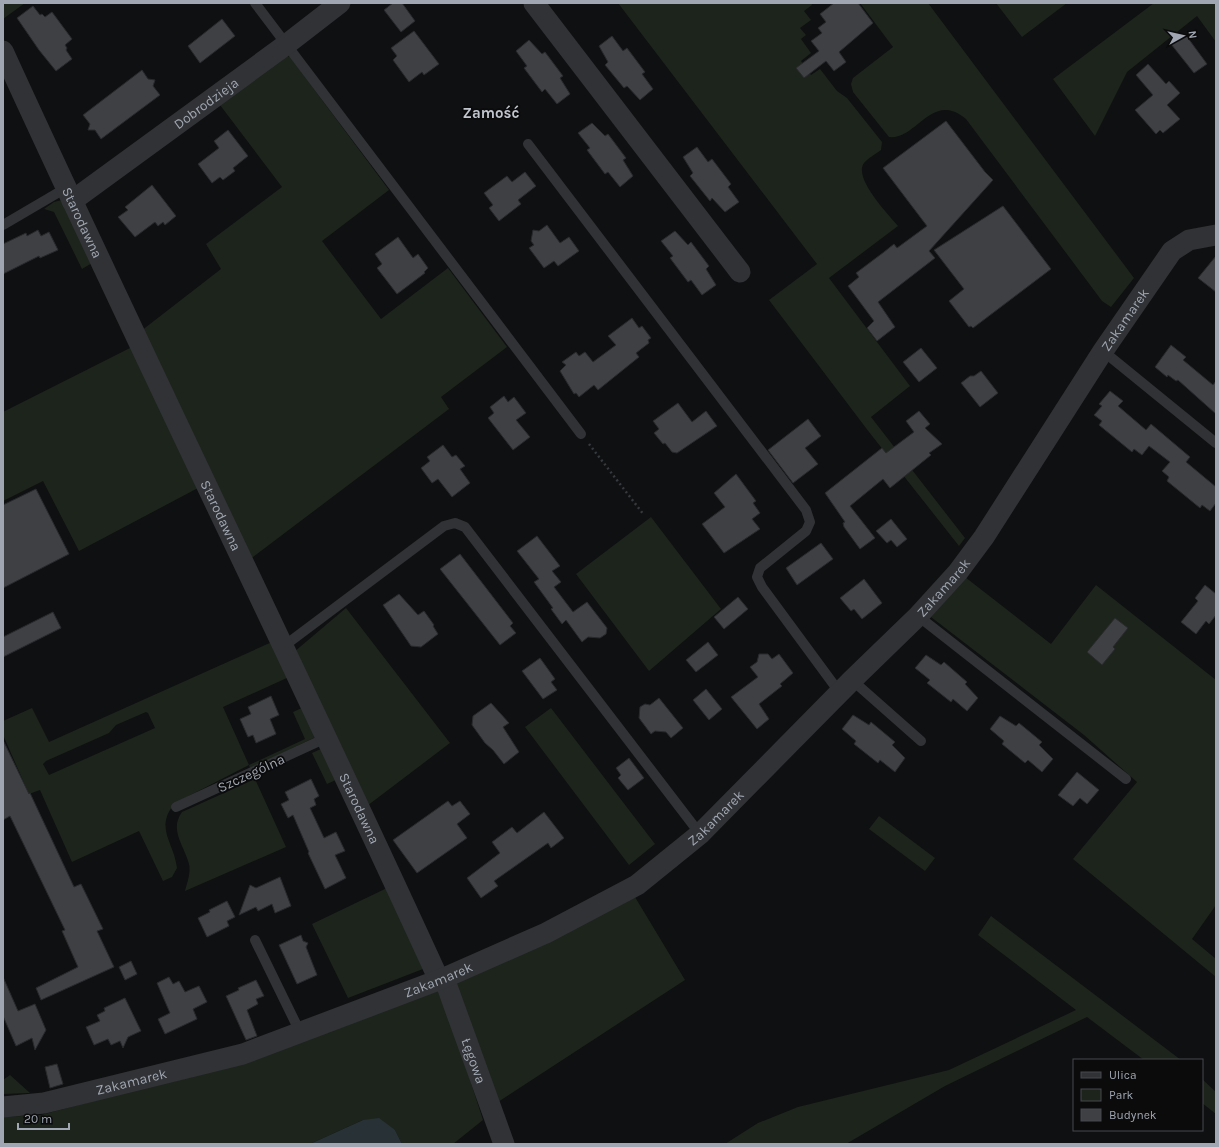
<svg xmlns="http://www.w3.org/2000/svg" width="1219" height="1147" viewBox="0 0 1219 1147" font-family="Karla,sans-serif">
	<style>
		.green { fill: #1c241c; fill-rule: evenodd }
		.water { fill: #283136 }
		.building { fill: #3e4044; stroke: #292a2d }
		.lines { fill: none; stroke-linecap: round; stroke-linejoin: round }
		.path { stroke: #36393d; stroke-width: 2.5; stroke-dasharray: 2 3; stroke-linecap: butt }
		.lane { stroke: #303236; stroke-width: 10 }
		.street { stroke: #303236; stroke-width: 21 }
		.labels { text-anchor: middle; stroke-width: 3.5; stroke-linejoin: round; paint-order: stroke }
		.street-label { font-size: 14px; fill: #a0a7b2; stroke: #0b0b0c }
		.neighbourhood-label { font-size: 15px; font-weight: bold; fill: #c1c6ce; stroke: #0b0b0c }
	</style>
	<rect width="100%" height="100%" fill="#0f1011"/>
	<path class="green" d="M3 3H25L3 19Z
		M618 3H811L812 5 804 11 811 20 800 28 806 35 801 39 811 53 801 61 811 75 820 69 837 91 847 98 882 142 881 150C876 154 868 158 864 163 853 178 888 214 898 226L829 278 910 386 871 417 965 538 959 546 869 432 769 300 817 264Z
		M860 3H928L1134 278 1111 307 1102 301 966 119C932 90 917 140 889 137L853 92 851 84 853 78 893 47Z
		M996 3H1067L1022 37Z
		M1154 3H1216V42L1197 16 1127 72 1095 136 1053 79Z
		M282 54 290 57 389 190 322 241 381 319 448 268 507 347 441 397 449 409 249 560 141 331 221 269 206 244 282 187 220 105Z
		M62 200 92 263 82 269 54 212 44 209 54 202Z
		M132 347 198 488 79 551 43 481 3 501V412Z
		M651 517 721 609 649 671 576 574Z
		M965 577 1051 644 1096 585 1216 680V905L1192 939 1216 959V977L1073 859 1137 782 1084 735 931 617Z
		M346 608 450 743 367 806 294 652Z
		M272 642 289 677 223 707 249 765 305 739 293 712 304 707 316 737 250 768 249 765 175 803C154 828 174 842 177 868L172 877 163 881 139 831 72 862 40 790 29 794 3 735V721L32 708 49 742ZM146 712 148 713 155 728 49 775 43 764 46 761 109 733 116 725Z
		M551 708 655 844 629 865 525 727Z
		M323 748 338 779 327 784 312 753Z
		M255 779 286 847 185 891C187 883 191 873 189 864 184 845 169 830 182 812Z
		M879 816 935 858 925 871 869 829Z
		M387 888 423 969 348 998 312 924Z
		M635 897 685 980 498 1102 454 984Z
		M991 916 1181 1060H1144L1087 1017 945 1086 846 1144H725L758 1123 798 1107 949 1070 1076 1010 978 935Z
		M436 987 456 1037 483 1120 453 1144H402L395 1130 363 1120 310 1144H3V1117L41 1115 264 1055Z
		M10 1075 30 1093 3 1094V1080Z
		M1202 1079 1216 1092V1114L1202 1103Z"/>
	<path class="water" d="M379 1118 395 1130 402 1144H310L363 1120Z"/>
	<path class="building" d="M393 3H402L415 21 401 32 384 10Z
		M834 3H858L873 23 839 52 846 62 834 71 826 61 804 78 796 68 819 51 811 41 822 33 818 28 826 22 820 14Z
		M33 6 40 15 42 14 45 17 52 12 72 39 65 45 67 48 66 50 72 59 56 71 39 50 17 18Z
		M222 19 235 36 200 63 188 46Z
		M414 31 439 64 424 75 422 72 409 82 393 60 397 56 391 48Z
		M1185 34 1207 64 1194 73 1171 44Z
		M612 36 623 51 627 48 645 72 642 74 653 89 640 100 627 86 624 88 605 65 608 62 599 46Z
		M529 40 542 54 545 52 563 76 560 78 570 94 557 104 545 89 542 92 524 68 527 66 516 51Z
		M1148 64 1166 84 1169 81 1180 93 1167 105 1180 119 1163 133 1160 130 1156 134 1135 110 1153 95 1136 75Z
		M142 70 148 79 155 80 153 86 160 95 101 139 95 130H88L90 124 83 115Z
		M946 121 985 172 993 180 929 251 935 258 878 302 895 327 877 341 867 328 874 321 848 286 859 277 856 273 884 252 894 244 897 248 927 226 883 168Z
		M592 123 605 136 608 134 626 158 623 160 633 176 620 187 608 172 605 174 587 150 590 148 578 133Z
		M228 130 248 156 233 168 235 171 223 180 220 177 212 183 198 164 219 148 214 141Z
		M697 147 708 162 712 159 731 184 728 187 739 202 725 212 712 198 710 201 690 176 693 173 683 157Z
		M525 172 536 186 518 200 521 204 499 221 489 208 493 205 484 193 507 176 512 182Z
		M152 185 176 216 165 225 163 222 158 226 155 222 135 237 118 217 128 210 125 207Z
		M1003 206 1051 269 973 328 971 326 969 327 949 301 964 289 934 250Z
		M547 225 560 243 569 237 579 251 558 266 554 261 544 268 529 248 534 245 531 241 533 230 539 231Z
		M38 230 41 236 49 232 58 250 40 258 39 256 3 274V244L26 233 27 236Z
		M675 231 688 245 691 242 709 266 706 269 716 285 702 295 691 280 688 282 670 258 673 256 661 241Z
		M398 237 413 258 418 254 428 268 424 272 425 273 397 294 377 268 382 264 375 254Z
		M1216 256V292L1198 278Z
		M632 318 639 328 642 326 651 338 648 340 649 343 636 353 639 357 598 390 594 385 579 397 576 393 574 394 560 371 566 365 562 362 576 352 579 356 585 352 593 362 616 345 608 336Z
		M1171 345 1186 357 1183 360 1213 385 1216 381V414L1178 380 1176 381 1168 375 1167 377 1155 367Z
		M921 348 937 368 919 382 903 362Z
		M981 371 998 393 980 407 961 383 970 376H974Z
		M1110 391 1123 401 1118 406 1146 430 1151 424 1190 457 1186 462 1216 487V503L1210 511 1202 505 1200 508 1167 481 1169 477 1162 471 1170 462 1149 446 1142 455 1134 449 1132 452 1099 425 1102 421 1094 415 1102 406 1099 404Z
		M504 396 508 402 514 397 526 413 516 420 530 437 513 450 488 418 494 413 490 407Z
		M678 403 692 422 706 411 717 426 677 453 672 452 665 443 663 444 654 433 659 429 653 421Z
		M919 411 930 424 925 428 942 444 929 453 931 455 890 488 883 479 850 506 875 538 860 549 844 527 843 523 845 522 825 493 882 448 886 453 914 432 906 421Z
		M808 419 821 436 805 448 818 464 793 483 768 450Z
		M443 445 452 457 456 455 465 466 460 469 470 483 452 497 438 479 432 483 421 468 430 461 427 457Z
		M736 474 756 501 753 503 760 513 752 519 760 529 724 553 702 524 725 507 714 493Z
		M36 489 69 554 3 588V505Z
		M891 519 907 539 897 547 891 540 887 543 876 531Z
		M537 536 560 566 552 571 561 582 554 587 573 612 587 602 607 628 606 634 600 638 588 637 582 642 566 620 562 624 551 609 553 608 534 582 539 579 517 551Z
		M821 543 833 559 797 585 786 568Z
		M460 554 513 623 510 626 516 633 500 645 440 569Z
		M864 579 882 603 862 619 854 609 851 611 840 598Z
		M1205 585 1216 594V615L1209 624 1206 621 1196 634 1181 622 1198 601 1195 598Z
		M399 594 418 615 424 611 434 625 433 626 438 634 421 647 411 646 383 605Z
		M738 597 748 609 724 629 714 617Z
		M53 612 61 628 3 657V637Z
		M1115 618 1128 628 1113 647 1115 649 1102 665 1087 652Z
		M708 642 718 655 696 672 686 660Z
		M759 654H768L772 659 779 654 793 673 780 684 782 686 759 704 769 719 757 729 731 697 758 677 750 667 757 662Z
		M926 655 941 665 944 662 967 682 965 684 978 698 967 711 953 699 951 702 927 683 930 680 915 668Z
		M540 658 555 679 551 682 557 690 543 699 522 671Z
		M706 689 722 709 709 720 693 700Z
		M271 696 279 715 270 719 276 734 256 743 253 735 248 737 240 719 251 714 248 707Z
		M659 698 683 728 671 738 666 732 655 731 651 734 639 718 640 707 645 704 650 705Z
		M491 703 509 723 503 727 519 752 504 764 493 750 485 743 472 725 473 716Z
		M853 715 869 725 871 722 895 742 892 745 905 758 895 772 880 760 878 763 854 744 856 741 842 729Z
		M1000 716 1016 726 1019 723 1042 742 1039 745 1053 759 1042 772 1028 760 1025 763 1002 744 1004 741 990 729Z
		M3 740 29 794 30 793 74 887 81 884 103 929 97 931 114 967 41 1000 36 988 78 967 62 931 65 930 10 816 3 820Z
		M629 758 644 778 628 790 618 778 621 775 616 768Z
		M1077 772 1099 790 1087 804 1080 798 1073 806 1058 795Z
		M311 779 319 796 314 799 316 805 310 808 324 838 336 832 345 851 335 855 346 878 325 889 308 853 309 852 293 815 288 818 281 804 289 800 285 792Z
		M448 801 452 806 460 801 470 814 457 824 467 838 417 873 393 840Z
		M544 812 564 838 551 848 548 843 494 881 498 886 481 898 467 878 500 853 492 842 512 827 517 833Z
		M280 877 291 906 275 913 272 904 258 911 256 907 239 915 250 885 256 888Z
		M227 901 235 917 227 921 229 926 207 937 198 918 210 912 209 910Z
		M301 935 303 941 308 943 306 947 317 975 297 984 279 945Z
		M131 961 137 974 125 980 119 967Z
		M3 977 18 1011 35 1004 46 1030 35 1050 32 1038 16 1046 3 1016Z
		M169 977 173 984 179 981 185 992 199 986 207 1002 193 1009 197 1019 165 1034 158 1019 170 1013 157 983Z
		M256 980 264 996 256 999 258 1004 247 1010 257 1036 246 1040 226 996 239 990 238 988Z
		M125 998 141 1031 128 1037 123 1048 120 1041 111 1045 108 1039 94 1045 86 1027 100 1021 97 1015 105 1011 104 1008Z
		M57 1064 63 1084 50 1088 45 1067Z"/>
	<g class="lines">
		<path class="path" d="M589 444 644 515"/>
		<path class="lane" d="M255 3 581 434
			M528 144 806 510 810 522 806 531 760 568 757 577 762 587 840 693
			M3 225 66 188
			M1103 351 1216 443
			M918 616 1126 779
			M284 646 444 526 455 523 465 527 700 834
			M852 680 921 741
			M176 807 326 738
			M255 940 300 1032"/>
		<g class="street">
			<path d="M534 3 740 272"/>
			<path id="s1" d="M3 51C145 362 297 669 439 980"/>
			<path id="s2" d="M72 201 287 44 340 3"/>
			<path id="s3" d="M444 978 504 1144"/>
			<path id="s4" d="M3 1107 44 1103 243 1054 444 978 546 933 637 885 700 834 852 680 918 616 958 572 984 537 1103 351 1172 251 1189 240 1216 235"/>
		</g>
	</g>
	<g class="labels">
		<g class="street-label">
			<text dy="5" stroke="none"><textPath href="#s2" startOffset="166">Dobrodzieja</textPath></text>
			<text dy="5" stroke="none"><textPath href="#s1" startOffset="189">Starodawna</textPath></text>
			<text dy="5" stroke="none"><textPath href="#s4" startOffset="1427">Zakamarek</textPath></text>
			<text dy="5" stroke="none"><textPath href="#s1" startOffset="513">Starodawna</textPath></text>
			<text dy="5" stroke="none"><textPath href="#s4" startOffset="1103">Zakamarek</textPath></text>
			<text transform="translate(251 773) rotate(-25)" y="5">Szczególna</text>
			<text dy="5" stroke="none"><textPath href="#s1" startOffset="837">Starodawna</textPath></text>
			<text dy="5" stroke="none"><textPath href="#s4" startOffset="779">Zakamarek</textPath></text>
			<text dy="5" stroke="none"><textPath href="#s4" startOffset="455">Zakamarek</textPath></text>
			<text dy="5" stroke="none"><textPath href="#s3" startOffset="88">Łęgowa</textPath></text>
			<text dy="5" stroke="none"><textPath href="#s4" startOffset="131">Zakamarek</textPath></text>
		</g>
		<g class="neighbourhood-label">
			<text x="491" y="118">Zamość</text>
		</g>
	</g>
	<rect width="1219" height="1147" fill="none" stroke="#a0a7b2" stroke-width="8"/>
	<rect x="1073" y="1059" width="130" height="72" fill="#0b0b0c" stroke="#47494e"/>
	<rect x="1081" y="1072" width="20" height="6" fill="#303236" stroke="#47494e"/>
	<text x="1109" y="1079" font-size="12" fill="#a0a7b2">Ulica</text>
	<rect x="1081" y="1089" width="20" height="12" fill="#1c241c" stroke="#47494e"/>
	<text x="1109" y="1099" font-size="12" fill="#a0a7b2">Park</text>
	<rect x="1081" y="1109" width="20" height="12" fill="#3e4044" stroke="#47494e"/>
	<text x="1109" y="1119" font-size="12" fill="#a0a7b2">Budynek</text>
	<g transform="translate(1183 36) rotate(82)" stroke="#0b0b0c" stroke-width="3" paint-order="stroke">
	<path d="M0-3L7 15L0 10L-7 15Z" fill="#a0a7b2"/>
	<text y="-6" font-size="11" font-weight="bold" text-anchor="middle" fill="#a0a7b2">N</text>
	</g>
	<path d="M18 1123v6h51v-6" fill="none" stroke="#a0a7b2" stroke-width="2"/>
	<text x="24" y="1123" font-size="12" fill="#a0a7b2" stroke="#0b0b0c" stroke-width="3" paint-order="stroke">20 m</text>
</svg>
